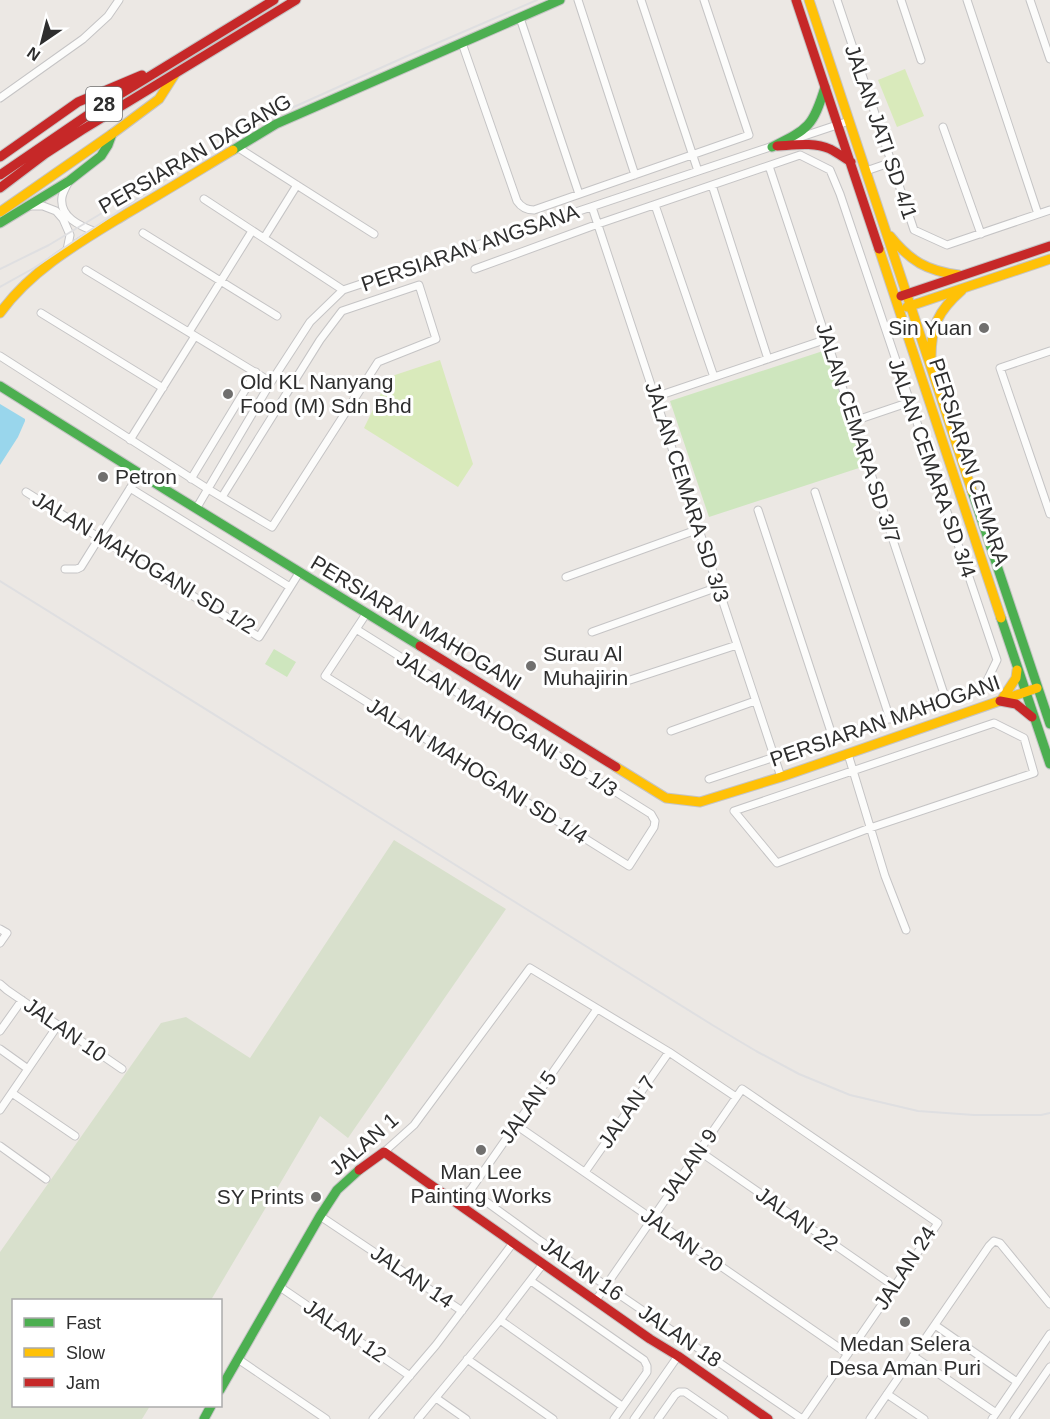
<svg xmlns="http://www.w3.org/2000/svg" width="1050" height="1419" viewBox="0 0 1050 1419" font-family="Helvetica,sans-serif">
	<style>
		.green { fill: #cee6be }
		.cemetery { fill: #d8e0cc }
		.pitch { fill: #d9eabb }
		.water { fill: #99d6ec }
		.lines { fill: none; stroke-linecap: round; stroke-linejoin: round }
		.street-casing { stroke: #c5c4c5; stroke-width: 9 }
		.fast-casing { stroke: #c5c4c5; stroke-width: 11 }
		.slow-casing { stroke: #c5c4c5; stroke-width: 11 }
		.jam-casing { stroke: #c5c4c5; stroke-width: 11 }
		.street { stroke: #fcfcfb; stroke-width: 7 }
		.fast { stroke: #4caf50; stroke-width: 9 }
		.slow { stroke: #ffc107; stroke-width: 9 }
		.jam { stroke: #c62828; stroke-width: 9 }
		.rail { stroke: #dfdfe1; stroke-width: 2 }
		.poi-dot { fill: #706f6e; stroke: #fff; stroke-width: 2 }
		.labels { text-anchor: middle; stroke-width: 6; stroke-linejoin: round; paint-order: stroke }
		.shield { fill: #fff; stroke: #6d6d6d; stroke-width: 1.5 }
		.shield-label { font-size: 20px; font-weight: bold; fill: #2e2e2e }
		.street-label { font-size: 21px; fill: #2e2e2e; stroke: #fff }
		.poi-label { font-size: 21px; fill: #2e2e2e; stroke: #fff; text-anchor: start }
	</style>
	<rect width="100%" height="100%" fill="#ece8e4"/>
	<path class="green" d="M826 350 865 466 709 517 670 401Z
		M274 649 296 662 287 677 265 664Z"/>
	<path class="cemetery" d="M394 840 506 909 348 1138 320 1116 211 1300H14V1406H150L142 1419H0V1252L161 1023 186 1017 250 1058Z"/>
	<path class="pitch" d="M905 69 924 116 897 127 878 80Z
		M440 360 473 464 458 487 364 428 389 377Z"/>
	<path class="water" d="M0 404 25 419V421L18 437 0 465Z"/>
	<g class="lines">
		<g class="street-casing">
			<path id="street" d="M578 0 635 175
				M641 0 698 171
				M837 0 914 230 947 245 1050 210
				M901 0 921 60
				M967 0 1038 214
				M1030 0 1050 59
				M520 18 579 194
				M462 43 517 201C521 207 527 210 534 210L749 135 704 0
				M0 98 83 39 108 16 119 0
				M943 127 981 234
				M795 139 849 121
				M237 147 374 234
				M769 166 946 700
				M866 171 892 162
				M68 183C66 187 63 192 62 197 59 217 80 226 96 232
				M712 185 768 359
				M204 199 343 290
				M655 205 714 377
				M29 206H43L56 211 63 219 70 235 67 250
				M592 207 781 777
				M143 233 277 316
				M264 238 297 185
				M475 269 598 224 800 155 830 170 840 194 997 660 984 687 709 779
				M86 270 271 382
				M41 313 163 388
				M189 332 252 231
				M1050 351 1000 368 1050 514
				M0 356 208 489 272 527 378 362 436 339 419 285 342 311 320 340 222 497
				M655 397 827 339
				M854 421 910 402
				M130 440 195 336
				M191 479 256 372
				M130 488 290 587
				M26 492 259 637 299 573
				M815 492 890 719
				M196 509 271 382 310 322 343 290 776 145
				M758 510 833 738
				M65 569H77L81 567 139 474
				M566 577 699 529
				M356 629 651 814 655 821 654 827 629 866 325 676 366 614
				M592 632 718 587
				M630 680 737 645
				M994 723 1024 738 1034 773 870 828 777 863 734 811Z
				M671 731 755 701
				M848 754 885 876 906 930
				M0 929 7 933 0 943
				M0 984 7 990 122 1069
				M0 1031 22 1000
				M0 1049 28 1069
				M12 1093 75 1136
				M0 1110 58 1025
				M516 1125 848 1354
				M0 1146 46 1179
				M699 1151 894 1286
				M384 1152 414 1125 530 968 669 1052 736 1097
				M585 1172 669 1052
				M470 1190 539 1240 802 1419
				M460 1205 597 1009
				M320 1216 462 1311
				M531 1281 644 1360 647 1366V1372L614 1419
				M280 1287 410 1376
				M596 1300 742 1089 938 1223 803 1419
				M500 1320 622 1406
				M935 1325 1017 1382
				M913 1356 996 1413
				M238 1359 326 1419
				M467 1359 553 1419
				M887 1394 924 1419
				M436 1398 466 1419
				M373 1419 436 1345 513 1243
				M418 1419 500 1320 543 1264
				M634 1419 678 1356
				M658 1419 675 1395 679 1392H685L724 1419
				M870 1419 989 1246 994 1241 1000 1243 1050 1304
				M992 1419 1050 1334
				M1014 1419 1050 1367"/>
		</g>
		<g class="fast-casing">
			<path id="fast" d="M772 147C808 129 813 127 825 87
				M233 150 276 124 560 0
				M0 223 69 181 101 156 108 145 112 134
				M0 386 166 490 420 646
				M972 491 1050 724
				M1001 618 1050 764
				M220 1390 320 1216 337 1190 359 1170
				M204 1419 211 1406"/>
		</g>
		<g class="slow-casing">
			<path id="slow" d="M809 0 972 491
				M0 212 112 134 159 99 175 74
				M890 236C910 261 927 271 959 275
				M879 249 1001 618
				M907 307 1050 259
				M0 313C32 269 80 242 126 214 162 193 198 171 233 150
				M931 358C931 326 938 311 962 290
				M1002 699 1016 678 1017 670
				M616 767 666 798 700 802 781 777 1037 688"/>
		</g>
		<g class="jam-casing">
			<path id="jam" d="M796 0 879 249
				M777 146C795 145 814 142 830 149 838 153 844 158 851 162
				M0 157 78 102 142 75
				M0 175 101 106 274 0
				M0 188 45 154 82 130 296 0
				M901 296 1050 246
				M420 646 616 767
				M1000 701 1016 704 1032 717
				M359 1170 384 1152 650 1339 678 1356 768 1419"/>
		</g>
		<use href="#street" class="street"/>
		<use href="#fast" class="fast"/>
		<use href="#slow" class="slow"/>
		<use href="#jam" class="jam"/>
		<path class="rail" d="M0 269 49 245 102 213
			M0 287 34 268 186 166 227 140 256 124 405 57 537 0
			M0 581 714 1026 756 1051 799 1074 850 1095 918 1111 974 1115H1041L1050 1113"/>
	</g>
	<g class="poi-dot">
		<circle cx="984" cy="328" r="6"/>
		<circle cx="228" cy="394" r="6"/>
		<circle cx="103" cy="477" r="6"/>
		<circle cx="531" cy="666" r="6"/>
		<circle cx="481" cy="1150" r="6"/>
		<circle cx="316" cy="1197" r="6"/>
		<circle cx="905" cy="1322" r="6"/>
	</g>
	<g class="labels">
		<rect class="shield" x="86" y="87" width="36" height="34" rx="4.5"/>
		<g class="shield-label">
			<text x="104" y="111">28</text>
		</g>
		<g class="street-label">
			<text transform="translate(881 132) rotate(71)" y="7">JALAN JATI SD 4/1</text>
			<text transform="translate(195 154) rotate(-30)" y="7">PERSIARAN DAGANG</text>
			<text transform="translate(470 248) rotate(-19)" y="7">PERSIARAN ANGSANA</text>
			<text transform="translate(858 433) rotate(72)" y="7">JALAN CEMARA SD 3/7</text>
			<text transform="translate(969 462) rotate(72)" y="7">PERSIARAN CEMARA</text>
			<text transform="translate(932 468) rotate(71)" y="7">JALAN CEMARA SD 3/4</text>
			<text transform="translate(687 492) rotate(72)" y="7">JALAN CEMARA SD 3/3</text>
			<text transform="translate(144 563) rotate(31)" y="7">JALAN MAHOGANI SD 1/2</text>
			<text transform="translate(416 623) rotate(31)" y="7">PERSIARAN MAHOGANI</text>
			<text transform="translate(885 721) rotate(-19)" y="7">PERSIARAN MAHOGANI</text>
			<text transform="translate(507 724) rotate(32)" y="7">JALAN MAHOGANI SD 1/3</text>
			<text transform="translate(477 771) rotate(32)" y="7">JALAN MAHOGANI SD 1/4</text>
			<text transform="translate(65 1030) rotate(35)" y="7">JALAN 10</text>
			<text transform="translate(528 1107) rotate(-55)" y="7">JALAN 5</text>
			<text transform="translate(627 1112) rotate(-55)" y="7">JALAN 7</text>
			<text transform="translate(364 1144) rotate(-41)" y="7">JALAN 1</text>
			<text transform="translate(689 1165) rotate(-55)" y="7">JALAN 9</text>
			<text transform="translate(797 1219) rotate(35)" y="7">JALAN 22</text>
			<text transform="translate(682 1240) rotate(35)" y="7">JALAN 20</text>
			<text transform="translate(905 1268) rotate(-57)" y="7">JALAN 24</text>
			<text transform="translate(582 1269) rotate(35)" y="7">JALAN 16</text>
			<text transform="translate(412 1277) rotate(34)" y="7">JALAN 14</text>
			<text transform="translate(345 1331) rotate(34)" y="7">JALAN 12</text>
			<text transform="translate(680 1336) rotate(34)" y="7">JALAN 18</text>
		</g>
		<g class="poi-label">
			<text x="972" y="335" text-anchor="end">Sin Yuan</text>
			<text x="240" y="389">Old KL Nanyang<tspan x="240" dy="24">Food (M) Sdn Bhd</tspan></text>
			<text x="115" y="484">Petron</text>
			<text x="543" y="661">Surau Al<tspan x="543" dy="24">Muhajirin</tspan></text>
			<text x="481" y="1179" text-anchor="middle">Man Lee<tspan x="481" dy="24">Painting Works</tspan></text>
			<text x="304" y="1204" text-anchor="end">SY Prints</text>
			<text x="905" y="1351" text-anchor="middle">Medan Selera<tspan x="905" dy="24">Desa Aman Puri</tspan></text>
		</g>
	</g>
	<rect x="12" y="1299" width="210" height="108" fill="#ffffff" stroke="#ababab" stroke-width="1.5"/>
	<rect x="24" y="1318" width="30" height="9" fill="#4caf50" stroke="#ababab" stroke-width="1.5"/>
	<text x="66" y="1329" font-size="18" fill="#2e2e2e">Fast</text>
	<rect x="24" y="1348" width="30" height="9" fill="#ffc107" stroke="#ababab" stroke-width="1.5"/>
	<text x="66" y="1359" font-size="18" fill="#2e2e2e">Slow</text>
	<rect x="24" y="1378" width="30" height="9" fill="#c62828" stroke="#ababab" stroke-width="1.5"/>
	<text x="66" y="1389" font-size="18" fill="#2e2e2e">Jam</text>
	<g transform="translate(42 42) rotate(215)" stroke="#ffffff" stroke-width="4.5" paint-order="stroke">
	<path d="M0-4.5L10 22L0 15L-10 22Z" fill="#2e2e2e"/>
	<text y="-9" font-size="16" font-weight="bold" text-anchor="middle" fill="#2e2e2e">N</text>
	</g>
</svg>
